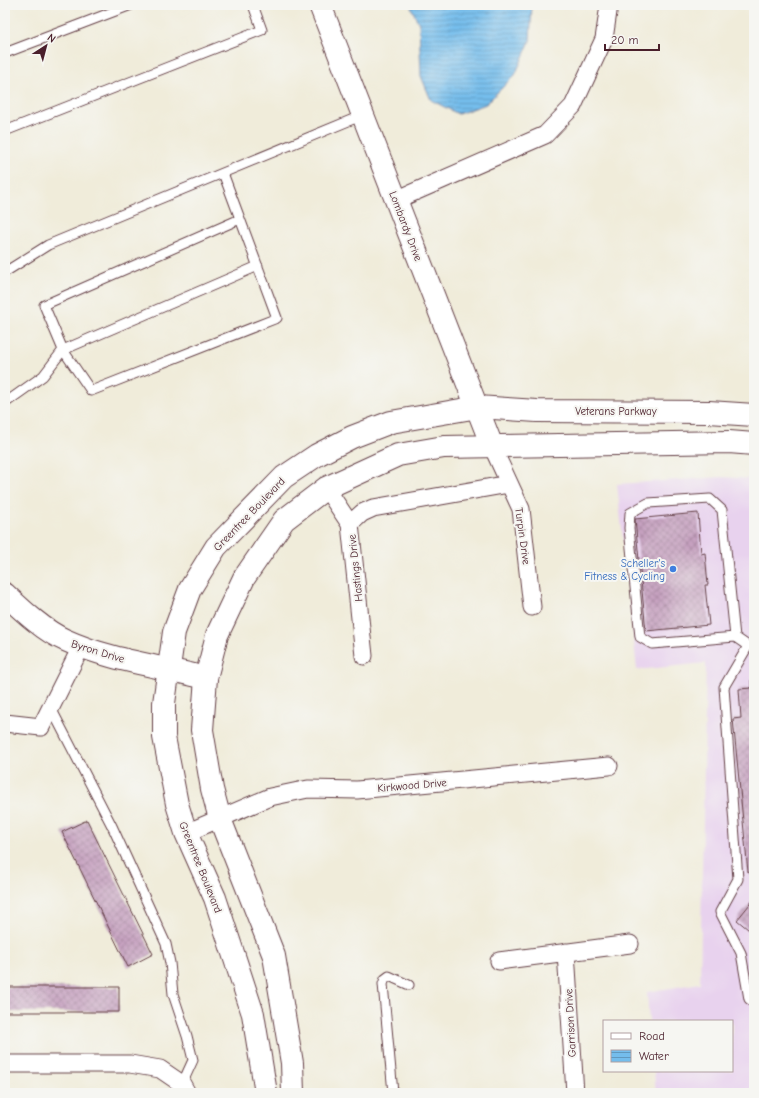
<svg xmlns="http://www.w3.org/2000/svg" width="759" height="1098" viewBox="0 0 759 1098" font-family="'Comic Neue',sans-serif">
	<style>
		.built { fill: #e8d2ee }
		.water { fill: url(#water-rules); stroke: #5f6e8c }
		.building { fill: url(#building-cross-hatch) }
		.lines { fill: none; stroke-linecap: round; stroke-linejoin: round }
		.service-casing { stroke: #633e45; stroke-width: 11 }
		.minor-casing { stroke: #633e45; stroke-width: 19 }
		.tertiary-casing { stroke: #633e45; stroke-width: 24 }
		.secondary-casing { stroke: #633e45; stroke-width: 24 }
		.service { stroke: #fff; stroke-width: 9 }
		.minor { stroke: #fff; stroke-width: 17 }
		.tertiary { stroke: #fff; stroke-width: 22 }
		.secondary { stroke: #fff; stroke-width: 22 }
		.shop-dot { fill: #3f7fe0; stroke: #f6f6f2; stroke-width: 1.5 }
		.labels { text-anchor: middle; stroke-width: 4; stroke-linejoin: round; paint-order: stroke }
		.street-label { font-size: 11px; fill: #4a1f2b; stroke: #f6f6f2 }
		.shop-label { font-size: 11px; fill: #366cbe; stroke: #f6f6f2; text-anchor: end }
	</style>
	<defs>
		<pattern id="water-rules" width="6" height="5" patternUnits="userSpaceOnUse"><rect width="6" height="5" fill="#74bdec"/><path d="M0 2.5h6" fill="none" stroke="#6199bf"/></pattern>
		<pattern id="building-cross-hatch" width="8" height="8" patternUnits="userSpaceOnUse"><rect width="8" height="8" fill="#c6a1c0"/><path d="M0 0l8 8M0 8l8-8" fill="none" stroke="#a3839c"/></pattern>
	</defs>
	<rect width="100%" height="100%" fill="#f6f6f2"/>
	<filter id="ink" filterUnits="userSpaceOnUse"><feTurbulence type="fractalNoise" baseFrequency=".025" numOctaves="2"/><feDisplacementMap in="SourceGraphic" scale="8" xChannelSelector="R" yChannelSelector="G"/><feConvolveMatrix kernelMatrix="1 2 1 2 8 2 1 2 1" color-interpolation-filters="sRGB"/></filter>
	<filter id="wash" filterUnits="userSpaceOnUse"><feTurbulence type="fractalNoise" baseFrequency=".012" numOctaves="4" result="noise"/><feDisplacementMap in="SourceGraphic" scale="16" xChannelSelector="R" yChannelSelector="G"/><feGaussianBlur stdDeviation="0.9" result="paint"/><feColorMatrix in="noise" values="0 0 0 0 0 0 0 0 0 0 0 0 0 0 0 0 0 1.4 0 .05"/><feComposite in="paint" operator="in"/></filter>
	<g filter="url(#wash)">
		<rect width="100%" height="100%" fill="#f0ecda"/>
		<path class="built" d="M722 477 754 479V1093H656L654 1071H732V1021H649L647 992 700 983 706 663 637 670 617 484Z"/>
		<path class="water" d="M410 5H532L530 41 515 75 486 104 458 114 431 100 421 76 419 24Z"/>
		<g id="blocks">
			<path class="building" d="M698 513 701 554 705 553 708 585H705L709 625 646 631 635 519Z
				M751 680H754V877L748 872 733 719 741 718 739 689 751 688Z
				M87 820 153 954 128 967 62 832Z
				M754 899V934L737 920Z
				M5 987H119V1012H5Z"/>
		</g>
	</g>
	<g filter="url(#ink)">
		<use href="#blocks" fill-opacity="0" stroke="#633e45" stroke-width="1"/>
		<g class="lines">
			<g class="service-casing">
				<path id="service" d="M5 53 131 5
					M5 131 262 30 253 5
					M240 219 44 305 63 350 258 266
					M5 272 48 245 363 115
					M5 403 43 376 63 350 91 391 277 318 223 173
					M735 637 652 644 640 637 629 528 630 513 648 503 710 499 722 510 735 637 748 646H754
					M748 646 724 687 738 879 720 912 741 953 749 999 754 1003
					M51 708 112 826 166 944 170 963 173 994 187 1036 193 1060 182 1084
					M393 1093 383 984 385 979 389 976 409 985"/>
			</g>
			<g class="minor-casing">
				<path id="minor" d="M396 200 545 135 573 106 604 39 609 5
					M492 446 521 509 532 607
					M326 488 350 524 364 656
					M350 524 362 513 373 508 509 484
					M5 723 41 727 81 647
					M186 833 270 797 308 789 357 790 609 766
					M566 952 575 1093
					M499 961 630 944
					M5 1064H130L160 1069 182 1084 187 1093"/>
			</g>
			<g class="tertiary-casing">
				<path id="tertiary" d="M320 5 492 446
					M5 594C21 609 44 631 65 640 109 660 159 666 206 678"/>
			</g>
			<g class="secondary-casing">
				<path id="secondary" d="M266 1093 253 1014 215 898 186 833 177 804 164 737V703L174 632 190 589 216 547 284 477 317 455 352 437 391 422 478 407 537 411 709 412 754 415
					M293 1093 292 1063 274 956 220 819 212 789 202 730 206 678 217 635 244 578 284 520 326 488 398 455 444 447 729 442 754 444"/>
			</g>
			<use href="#service" class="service"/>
			<use href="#minor" class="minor"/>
			<use href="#tertiary" class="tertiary"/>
			<use href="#secondary" class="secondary"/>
		</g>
	</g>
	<circle class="shop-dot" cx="673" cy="569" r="4"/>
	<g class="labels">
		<g class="street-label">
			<text transform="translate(406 226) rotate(69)" y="4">Lombardy Drive</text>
			<text x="616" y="415">Veterans Parkway</text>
			<text transform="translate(249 514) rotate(-46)" y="4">Greentree Boulevard</text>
			<text transform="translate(523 536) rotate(82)" y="4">Turpin Drive</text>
			<text transform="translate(355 568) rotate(-96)" y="4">Hastings Drive</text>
			<text transform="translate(98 651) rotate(17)" y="4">Byron Drive</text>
			<text transform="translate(412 785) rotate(-5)" y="4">Kirkwood Drive</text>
			<text transform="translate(201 867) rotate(68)" y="4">Greentree Boulevard</text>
			<text transform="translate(570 1023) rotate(-93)" y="4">Garrison Drive</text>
		</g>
		<g class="shop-label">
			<text x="665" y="567">Scheller's<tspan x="665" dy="13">Fitness &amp; Cycling</tspan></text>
		</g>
	</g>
	<rect width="759" height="1098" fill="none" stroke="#f6f6f2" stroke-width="20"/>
	<rect x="603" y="1020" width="130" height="52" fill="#f6f6f2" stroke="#b1a0a2"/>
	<rect x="611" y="1033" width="20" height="6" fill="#ffffff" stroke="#b1a0a2"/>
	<text x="639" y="1040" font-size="12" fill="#4a1f2b">Road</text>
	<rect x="611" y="1050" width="20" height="12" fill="url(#water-rules)" stroke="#b1a0a2"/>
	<text x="639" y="1060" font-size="12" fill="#4a1f2b">Water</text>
	<g transform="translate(46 46) rotate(36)" stroke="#f6f6f2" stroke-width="3" paint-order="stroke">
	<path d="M0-3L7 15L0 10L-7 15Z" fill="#4a1f2b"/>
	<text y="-6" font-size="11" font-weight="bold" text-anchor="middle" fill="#4a1f2b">N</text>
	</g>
	<path d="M605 44v6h54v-6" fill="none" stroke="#4a1f2b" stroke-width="2"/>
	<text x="611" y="44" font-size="12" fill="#4a1f2b" stroke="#f6f6f2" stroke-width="3" paint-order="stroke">20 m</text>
</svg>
